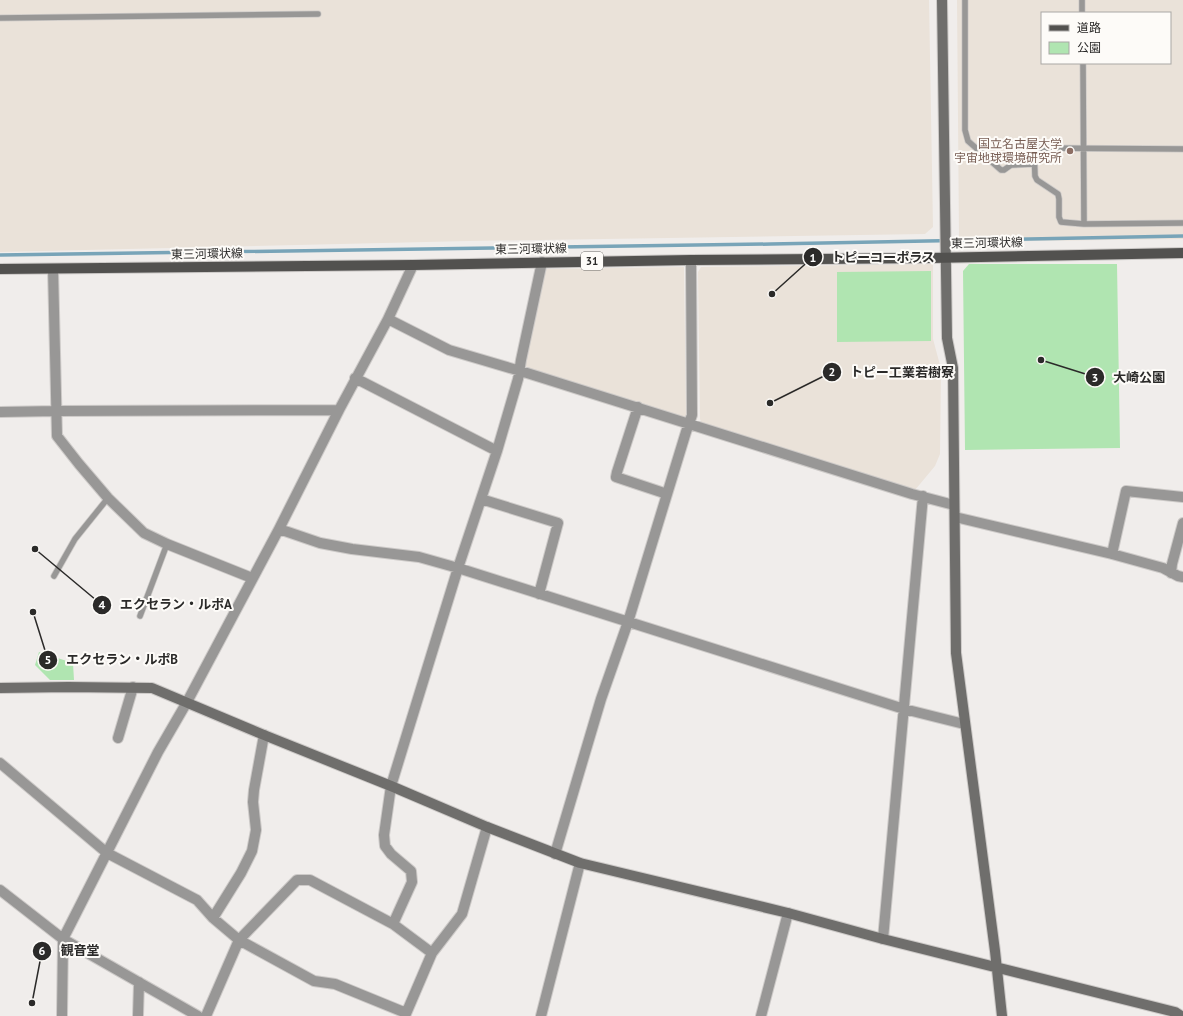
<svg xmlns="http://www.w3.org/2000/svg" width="1183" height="1016" viewBox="0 0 1183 1016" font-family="'PT Sans','Noto Sans JP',sans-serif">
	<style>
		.built { fill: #eae2d9; fill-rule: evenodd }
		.green { fill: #b0e5b1 }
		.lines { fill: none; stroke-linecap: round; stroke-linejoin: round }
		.stream { stroke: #78a4b8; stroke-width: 3.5 }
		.lane-casing { stroke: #cdcac8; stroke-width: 7 }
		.street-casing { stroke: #cdcac8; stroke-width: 12 }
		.secondary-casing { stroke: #cdcac8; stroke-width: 12 }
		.primary-casing { stroke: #cdcac8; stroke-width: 12 }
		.lane { stroke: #989796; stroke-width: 5.5 }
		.street { stroke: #989796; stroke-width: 10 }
		.secondary { stroke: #6f6e6c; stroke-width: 10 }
		.primary { stroke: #52514f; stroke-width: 10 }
		.education-dot { fill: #8d6e63; stroke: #fdfbf8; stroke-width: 1.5 }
		.labels { text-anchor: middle; stroke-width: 4; stroke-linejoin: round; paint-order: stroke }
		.shield { fill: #fdfbf8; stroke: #6a6967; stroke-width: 1 }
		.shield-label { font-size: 11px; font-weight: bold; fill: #2b2a29 }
		.education-label { font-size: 12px; fill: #785e54; stroke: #fdfbf8; text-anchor: end }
		.street-label { font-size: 12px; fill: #2b2a29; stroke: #fdfbf8 }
		.leader { fill: none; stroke: #2b2a29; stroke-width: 1.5 }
		.callout-dot { fill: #2b2a29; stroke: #fdfbf8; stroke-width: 1.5 }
		.mark-label { font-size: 12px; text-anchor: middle; font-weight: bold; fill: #fff }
		.callout-label { font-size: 13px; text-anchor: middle; font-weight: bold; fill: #2b2a29; stroke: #fdfbf8; stroke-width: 4; stroke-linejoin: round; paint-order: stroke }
	</style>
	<rect width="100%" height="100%" fill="#f0edeb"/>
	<path class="built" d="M0 0H929L933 227 925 234 469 241 0 252Z
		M957 0H1183V239L961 242 959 238ZM1042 13H1170V63H1042Z
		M933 264V339L941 369 940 454 935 466 915 490 702 424 700 419 698 272 701 267Z
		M684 267 686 418 527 368 524 362 543 273 547 269Z"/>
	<path class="green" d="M969 264H1117L1120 448 965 450 963 271Z
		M931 271V341L837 342V272Z
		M39 652 73 663 74 680H50L35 665Z"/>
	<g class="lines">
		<path class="stream" d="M0 255 771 244 1183 236"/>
		<g class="lane-casing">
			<path id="lane" d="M965 0V130L968 141 1001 170H1004L1011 165 1034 164
				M1082 0V13
				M0 18 318 14
				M1083 63 1084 224
				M1183 149 1034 148 1035 176 1037 180 1058 194 1059 199V217L1061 222 1084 224 1183 223
				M54 576 75 539 108 498
				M140 616 167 544"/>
		</g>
		<g class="street-casing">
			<path id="street" d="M53 269 57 436 79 464 108 498 144 533 167 544 252 578
				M388 319 449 350 527 373 912 494 954 505
				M355 378 497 451
				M638 407 617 472 616 477 667 494
				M0 412 57 411 339 410
				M481 499 558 523 539 594
				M955 517 1112 554 1163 568 1178 576 1183 577
				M279 529 320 543 352 549 419 557 458 568 904 709 964 724
				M1112 554 1126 491 1183 497
				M1171 573 1172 564 1183 523
				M118 738 133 687
				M0 763 107 853 197 900 213 918 239 940 314 981 335 984 406 1013
				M555 854 601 699 628 622 686 432 692 415 691 260
				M0 890 63 939 198 1016
				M213 918 241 873 252 851 256 830 253 802 254 790 264 735
				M883 939 923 496
				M432 953 393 924 412 882 411 871 391 854 385 846 384 835 391 786 458 568 497 451 518 379 521 360 542 262
				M62 1016 63 939 158 752 187 702 279 529 339 410 388 319 413 265
				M138 1016 139 982
				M206 1016 239 940 297 880H310L393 924
				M405 1016 432 953 462 914 487 827
				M541 1016 580 863
				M761 1016 788 913"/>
		</g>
		<g class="secondary-casing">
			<path id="secondary" d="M942 0 947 338 953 368 956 653 995 951 1002 1016
				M0 688 68 687 152 688 264 735 391 786 487 827 580 863 788 913 883 939 1175 1012 1181 1016"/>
		</g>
		<g class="primary-casing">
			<path id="primary" d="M0 269 413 265 691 260 931 258 1183 253"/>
		</g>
		<use href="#lane" class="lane"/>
		<use href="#street" class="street"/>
		<use href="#secondary" class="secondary"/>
		<use href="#primary" class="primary"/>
	</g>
	<circle class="education-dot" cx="1070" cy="151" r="4"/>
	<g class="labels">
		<rect class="shield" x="581" y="252" width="22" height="18" rx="3"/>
		<g class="shield-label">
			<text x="592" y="265">31</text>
		</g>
		<g class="education-label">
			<text x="1062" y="148">国立名古屋大学<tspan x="1062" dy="14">宇宙地球環境研究所</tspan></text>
		</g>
		<g class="street-label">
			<text transform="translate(987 243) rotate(-1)" y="4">東三河環状線</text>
			<text transform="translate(531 249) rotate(-1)" y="4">東三河環状線</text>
			<text transform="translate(207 254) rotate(-1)" y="4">東三河環状線</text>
		</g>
	</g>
	<path class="leader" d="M772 294L813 257M770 403L832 372M1041 360L1095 377M35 549L102 605M33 612L48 660M32 1003L42 951"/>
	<g class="callout-dot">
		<circle cx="772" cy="294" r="4"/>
		<circle cx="770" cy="403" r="4"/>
		<circle cx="1041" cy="360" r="4"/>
		<circle cx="35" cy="549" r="4"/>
		<circle cx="33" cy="612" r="4"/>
		<circle cx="32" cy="1003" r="4"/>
		<circle cx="813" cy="257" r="10"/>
		<circle cx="832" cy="372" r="10"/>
		<circle cx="1095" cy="377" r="10"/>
		<circle cx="102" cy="605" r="10"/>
		<circle cx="48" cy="660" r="10"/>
		<circle cx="42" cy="951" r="10"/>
	</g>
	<g class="mark-label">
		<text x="813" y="262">1</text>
		<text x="832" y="376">2</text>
		<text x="1095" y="382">3</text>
		<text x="102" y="609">4</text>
		<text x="48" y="664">5</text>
		<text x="42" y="955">6</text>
	</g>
	<g class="callout-label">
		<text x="883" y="262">トピーコーポラス</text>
		<text x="902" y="377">トピー工業若樹寮</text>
		<text x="1139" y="382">大崎公園</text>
		<text x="176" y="609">エクセラン・ルポA</text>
		<text x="122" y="664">エクセラン・ルポB</text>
		<text x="80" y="955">観音堂</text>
	</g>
	<rect x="1041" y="12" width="130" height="52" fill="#fdfbf8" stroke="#a9a7a5"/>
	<rect x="1049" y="25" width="20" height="6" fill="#52514f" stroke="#a9a7a5"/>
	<text x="1077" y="32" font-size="12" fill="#2b2a29">道路</text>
	<rect x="1049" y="42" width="20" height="12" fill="#b0e5b1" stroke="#a9a7a5"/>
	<text x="1077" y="52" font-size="12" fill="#2b2a29">公園</text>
</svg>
